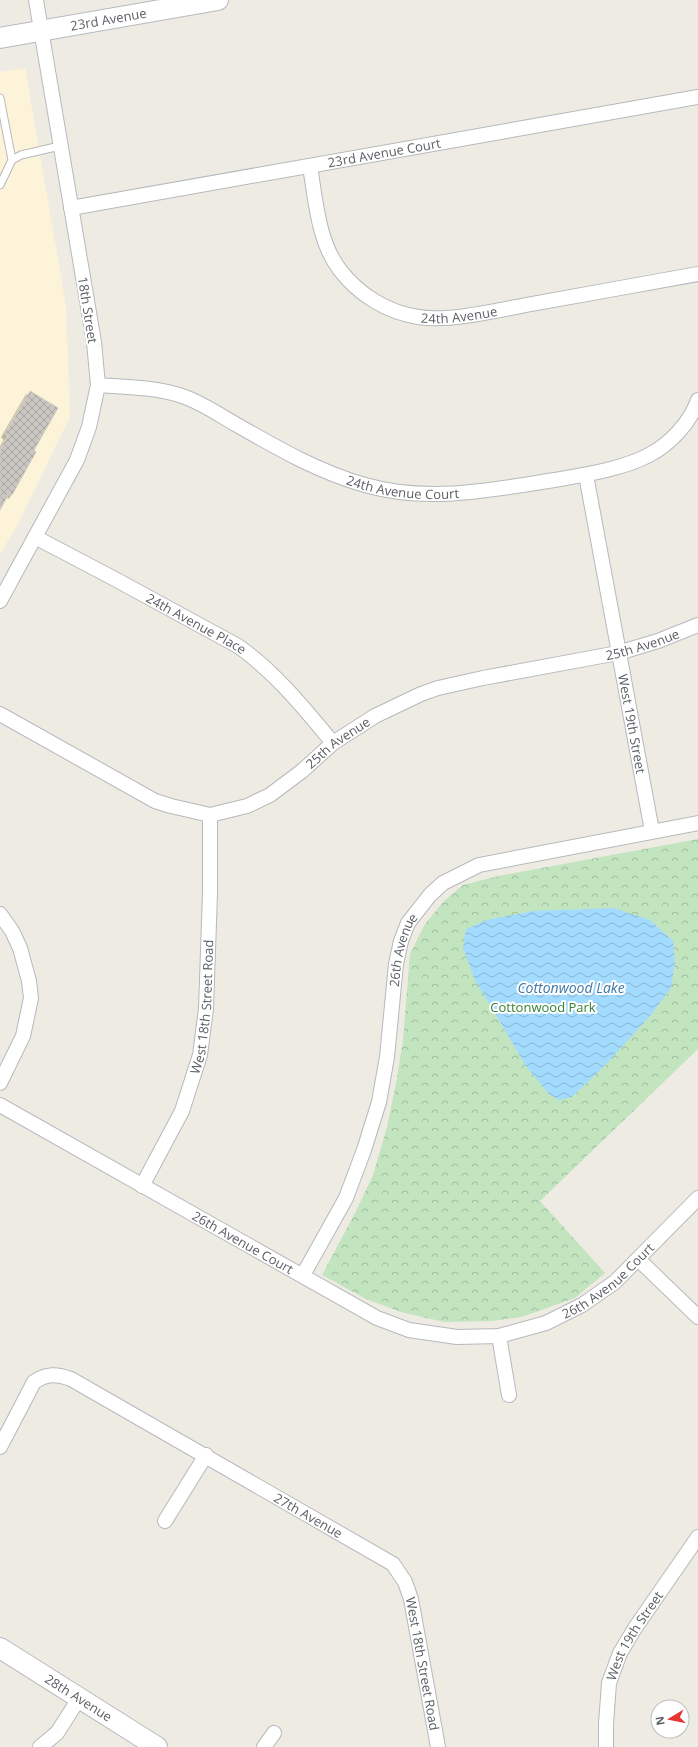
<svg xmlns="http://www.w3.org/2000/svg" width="698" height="1747" viewBox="0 0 698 1747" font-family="'Open Sans',sans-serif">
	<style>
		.commercial { fill: #fdf3d8 }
		.forest { fill: url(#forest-crowns) }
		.water { fill: url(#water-waves) }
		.building { fill: url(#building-cross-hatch); stroke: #d2ccc1; filter: url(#shadow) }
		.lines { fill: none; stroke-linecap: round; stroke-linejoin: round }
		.lane-casing { stroke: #b6b9bd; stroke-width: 9 }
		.street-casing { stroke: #b6b9bd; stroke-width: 16 }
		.secondary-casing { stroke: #b7babf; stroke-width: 22 }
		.lane { stroke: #fff; stroke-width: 7 }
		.street { stroke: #fff; stroke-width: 14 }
		.secondary { stroke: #fff; stroke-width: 20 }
		.labels { text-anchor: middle; stroke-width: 4; stroke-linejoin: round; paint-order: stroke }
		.street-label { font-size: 13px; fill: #5b5f64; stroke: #fff }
		.park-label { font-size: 13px; fill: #368135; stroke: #fff }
		.water-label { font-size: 14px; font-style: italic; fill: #3e77a7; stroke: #fff }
	</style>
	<defs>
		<pattern id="forest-crowns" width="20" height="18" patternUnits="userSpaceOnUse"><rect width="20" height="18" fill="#c2e5c0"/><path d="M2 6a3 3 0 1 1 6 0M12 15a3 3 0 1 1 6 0" fill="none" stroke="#a1bda0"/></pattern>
		<pattern id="water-waves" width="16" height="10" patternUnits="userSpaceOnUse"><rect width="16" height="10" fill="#a3dbfe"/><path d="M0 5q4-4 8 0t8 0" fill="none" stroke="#88b5d1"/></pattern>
		<pattern id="building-cross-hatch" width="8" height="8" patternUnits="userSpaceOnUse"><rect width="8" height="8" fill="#cac7c2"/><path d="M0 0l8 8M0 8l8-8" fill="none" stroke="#a7a5a1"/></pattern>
		<filter id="shadow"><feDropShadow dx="-3.5" dy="3.5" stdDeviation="0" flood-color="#0004"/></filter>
	</defs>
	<rect width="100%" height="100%" fill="#eeebe3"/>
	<path class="commercial" d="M25 68 66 305 70 417 18 524 0 554V72Z"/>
	<path class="forest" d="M698 839V1049L540 1201 605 1273 575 1298 522 1317 492 1321 444 1322 401 1312 366 1299 322 1275 355 1213 373 1175 387 1127 397 1078 403 1040 410 954 425 924 444 901 463 885 498 876Z"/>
	<path class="water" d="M613 908 650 920 673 941 675 962 671 988 651 1015 607 1063 572 1097 559 1100 549 1094 526 1066 475 980 463 948 466 929 487 920 533 911Z"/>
	<path class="building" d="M30 391 58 408 34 450 36 452 12 495 9 493 0 510V450L8 436 5 434Z"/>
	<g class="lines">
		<g class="lane-casing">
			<path id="lane" d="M0 98 12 160
				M0 185 12 160 21 155 60 146"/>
		</g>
		<g class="street-casing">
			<g id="street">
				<path id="s1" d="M310 167C316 201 318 242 340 270 359 295 387 312 418 317 448 322 495 311 526 305 583 295 641 284 698 274"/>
				<path id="s2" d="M71 208 698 97"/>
				<path id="s3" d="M98 385C127 387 158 387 185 397 204 404 221 416 237 425 279 449 319 472 365 485 427 503 492 490 554 480 583 475 623 469 649 455 670 444 690 423 698 400"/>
				<path id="s4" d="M586 475 652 831"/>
				<path id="s5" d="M35 537 113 578 238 646C275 672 304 708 333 743"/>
				<path d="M0 601 77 460 89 427 98 385 94 342 36 0"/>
				<path id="s6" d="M0 714 155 801 171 806 210 815 247 806 270 795 302 771 333 743 375 716 421 694 438 688 483 678 618 653 658 641 698 625"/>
				<path d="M0 914 12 931 20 948 29 981 31 998 23 1036 0 1083"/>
				<path id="s7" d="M0 1105 377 1318 409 1330 457 1337 499 1336 546 1323 582 1305 615 1282 698 1198"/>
				<path id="s8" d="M142 1186 182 1111 200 1055 206 1009 210 893V815"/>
				<path d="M638 1259 698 1317"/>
				<path id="s9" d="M303 1275 346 1198 364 1150 379 1102 387 1057 396 964 401 941 408 923 430 895 443 883 479 865 698 823"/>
				<path d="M499 1336 509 1395"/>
				<path id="s10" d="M0 1447 34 1382C47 1373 57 1374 71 1379L393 1564 405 1582 411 1599 438 1747"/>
				<path d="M165 1521 206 1455"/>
				<path d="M40 1747 57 1733 80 1697"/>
				<path d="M264 1747 274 1733"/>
				<path id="s11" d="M606 1747V1724L609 1683 620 1653 635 1628 698 1537"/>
			</g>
		</g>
		<g class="secondary-casing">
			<g id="secondary">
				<path id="s12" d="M0 38 218 0"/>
				<path id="s13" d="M0 1648 157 1747"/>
			</g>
		</g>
		<use href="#lane" class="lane"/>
		<use href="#street" class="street"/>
		<use href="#secondary" class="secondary"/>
	</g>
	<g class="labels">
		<g class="street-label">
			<text dy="5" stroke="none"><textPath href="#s12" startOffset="110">23rd Avenue</textPath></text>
			<text dy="5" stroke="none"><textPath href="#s2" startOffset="318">23rd Avenue Court</textPath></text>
			<text transform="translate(88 310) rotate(81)" y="5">18th Street</text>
			<text dy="5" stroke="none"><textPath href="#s1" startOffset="243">24th Avenue</textPath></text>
			<text dy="5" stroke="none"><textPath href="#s3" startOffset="327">24th Avenue Court</textPath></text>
			<text dy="5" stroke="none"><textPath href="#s5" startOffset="183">24th Avenue Place</textPath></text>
			<text dy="5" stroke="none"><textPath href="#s6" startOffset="708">25th Avenue</textPath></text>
			<text dy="5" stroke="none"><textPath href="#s4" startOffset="253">West 19th Street</textPath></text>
			<text dy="5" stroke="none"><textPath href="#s6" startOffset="384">25th Avenue</textPath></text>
			<text dy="5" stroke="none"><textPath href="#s9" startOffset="344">26th Avenue</textPath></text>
			<text dy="5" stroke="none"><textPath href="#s8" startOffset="192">West 18th Street Road</textPath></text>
			<text dy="5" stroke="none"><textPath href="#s7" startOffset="279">26th Avenue Court</textPath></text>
			<text dy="5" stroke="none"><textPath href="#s7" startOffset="682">26th Avenue Court</textPath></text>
			<text dy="5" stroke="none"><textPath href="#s10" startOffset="386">27th Avenue</textPath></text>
			<text dy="5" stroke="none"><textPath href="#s11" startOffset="118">West 19th Street</textPath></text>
			<text dy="5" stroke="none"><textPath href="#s10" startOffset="589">West 18th Street Road</textPath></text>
			<text dy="5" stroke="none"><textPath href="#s13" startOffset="93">28th Avenue</textPath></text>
		</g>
		<g class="park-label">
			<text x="543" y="1012">Cottonwood Park</text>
		</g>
		<g class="water-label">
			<text x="571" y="993">Cottonwood Lake</text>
		</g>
	</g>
	<g transform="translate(670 1719) rotate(260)"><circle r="19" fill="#ffffff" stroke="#bdbfc1"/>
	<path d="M0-3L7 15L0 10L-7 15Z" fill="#e63430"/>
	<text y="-6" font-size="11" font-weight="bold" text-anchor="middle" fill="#5b5f64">N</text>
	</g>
</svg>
